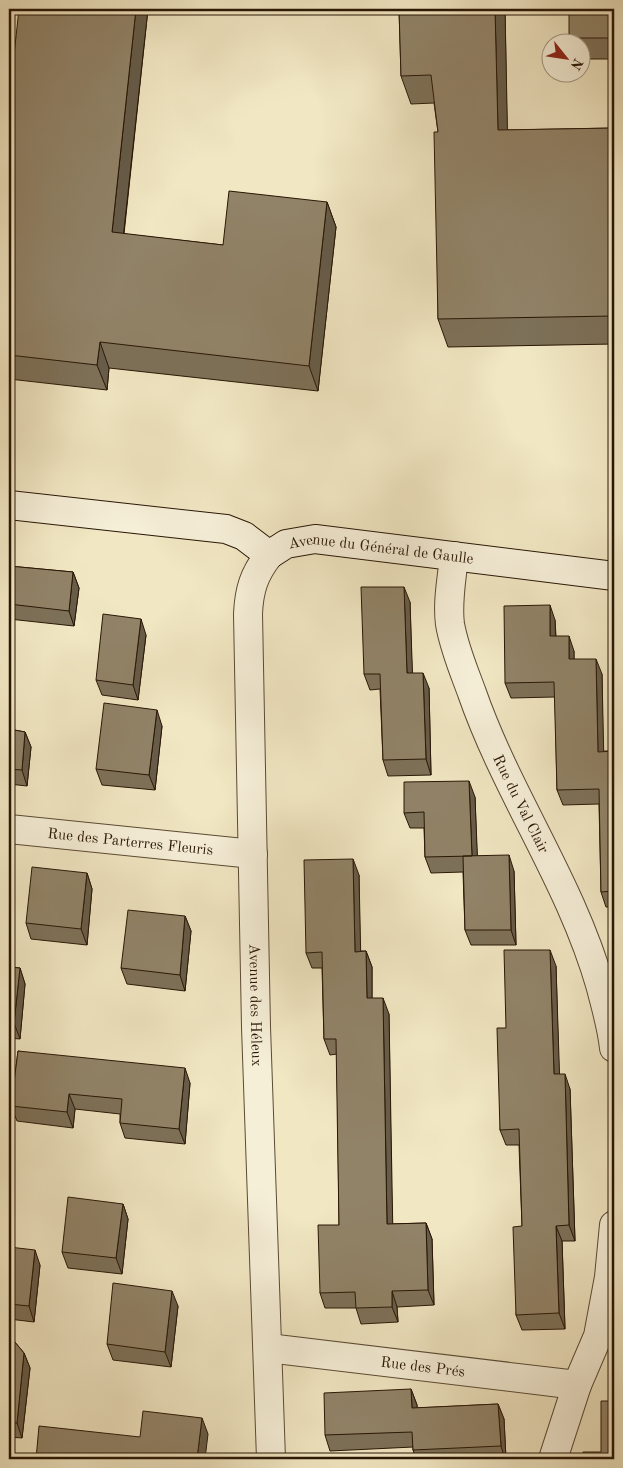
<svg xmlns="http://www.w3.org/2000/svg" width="623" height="1468" viewBox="0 0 623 1468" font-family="'Old Standard TT',serif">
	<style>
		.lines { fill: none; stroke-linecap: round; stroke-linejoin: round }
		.street-casing { stroke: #5b4a34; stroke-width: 30 }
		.secondary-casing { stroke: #291605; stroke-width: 30 }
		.street { stroke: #f6efd8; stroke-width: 28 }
		.secondary { stroke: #f6efd8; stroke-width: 28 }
		.wall { fill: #7d7159; stroke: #291605 }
		.shaded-wall { fill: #665c49; stroke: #291605 }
		.building { fill: #918368; stroke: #291605 }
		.labels { text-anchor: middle; stroke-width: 4.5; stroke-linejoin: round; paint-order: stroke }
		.street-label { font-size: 15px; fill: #291605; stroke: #f6efd8 }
	</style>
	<rect width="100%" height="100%" fill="#f1e7c3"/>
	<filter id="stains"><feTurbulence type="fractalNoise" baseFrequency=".004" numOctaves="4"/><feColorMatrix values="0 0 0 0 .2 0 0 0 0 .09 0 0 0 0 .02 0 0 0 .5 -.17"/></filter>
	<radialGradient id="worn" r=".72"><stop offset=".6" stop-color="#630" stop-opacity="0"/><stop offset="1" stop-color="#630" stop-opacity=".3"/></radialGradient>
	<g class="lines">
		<g class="street-casing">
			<g id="street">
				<path id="s1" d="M269 555C254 574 249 590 248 614L256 1027 271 1459"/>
				<path id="s2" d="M454 556C452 578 447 602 450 624 454 648 464 671 472 693 508 796 571 882 601 988 606 1008 612 1028 614 1048"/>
				<path id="s3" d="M9 829 253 854"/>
				<path id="s4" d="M268 1348 577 1385"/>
				<path d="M553 1459 577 1385 598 1336 609 1277 614 1225"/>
			</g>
		</g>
		<g class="secondary-casing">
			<g id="secondary">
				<path id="s5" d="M9 505 226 529 244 536 269 555 286 544 315 539 614 576"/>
			</g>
		</g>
		<use href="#street" class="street"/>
		<use href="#secondary" class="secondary"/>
	</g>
	<path class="wall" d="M148 9 124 234 223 245 327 202 336 227 318 391 109 368 107 390 9 379V101Z
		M399 9H505L507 130 614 128V344L448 347 438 319V132L434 103 411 104 401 76Z
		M614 9V59H580V42H571L569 38Z
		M9 566 73 572 79 588 74 626 9 619Z
		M410 602 412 673 429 688 431 775 388 776 383 760 380 689 370 690 364 674Z
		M555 620 556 636 574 651V659L602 674 603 751H614V907H606L601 892 599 804 563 805 557 790 555 697 511 698 505 683Z
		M146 635 138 700 102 695 96 680Z
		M162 726 155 790 102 785 96 769Z
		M9 729 25 732 31 747 27 786 9 784Z
		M475 797 477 856 514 871 516 945H471L465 930 463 872 431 873 425 857 424 828H410L404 813Z
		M87 873 92 889 87 945 31 939 26 923Z
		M359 875 360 951H366L372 967V998L389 1014 392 1224 426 1223 432 1239 434 1305 397 1307 398 1322 361 1324 356 1308H325L320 1293 339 1225 337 1054 330 1055 324 1039 322 968H312L306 953Z
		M185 916 191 931 185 991 127 984 121 968Z
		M556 966 559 1074 570 1089 575 1241H562L565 1329 522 1330 516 1315 522 1226 519 1145H506L500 1130 506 1028Z
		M9 967 20 968 25 984 20 1039 9 1038Z
		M18 1051 190 1083 185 1144 125 1138 120 1123V1114L75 1109 73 1128 17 1121 11 1106Z
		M123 1204 128 1219 122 1274 68 1268 62 1252Z
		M9 1247 40 1265 34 1322 9 1319Z
		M178 1306 171 1367 113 1360 107 1344Z
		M9 1335 24 1353 30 1368 22 1438 9 1437Z
		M411 1389 417 1405V1408L498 1404 504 1419 506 1459H416L413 1450V1447L330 1451 325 1435Z"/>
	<path class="shaded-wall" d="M136 9H148L121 257 112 232Z
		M495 9H505L508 158 498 130Z
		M327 202 336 227 318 391 309 366Z
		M100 342 109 368 107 390 97 365Z
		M73 572 79 588 74 626 69 611Z
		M404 587 410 602 413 689 407 673Z
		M550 605 555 620 556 651 550 636Z
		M141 619 146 635 138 700 133 685Z
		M569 636 574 651V674L569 659Z
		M596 659 602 674 604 767 598 752Z
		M423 673 429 688 431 775 426 759Z
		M157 710 162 726 155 790 149 775Z
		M25 732 31 747 27 786 22 770Z
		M469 781 475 797 478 872 472 856Z
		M509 855 514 871 516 945 511 930Z
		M353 859 359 875 361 967 355 952Z
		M87 873 92 889 87 945 81 929Z
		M185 916 191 931 185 991 180 975Z
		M550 950 556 966 560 1089 554 1074Z
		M366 951 372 967V1014L367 998Z
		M20 968 25 984 20 1039 14 1023Z
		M383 998 389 1014 393 1240 387 1224Z
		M185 1068 190 1083 185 1144 179 1129Z
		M565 1074 570 1089 575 1241 569 1225Z
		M69 1094 75 1109 73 1128 67 1112Z
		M123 1204 128 1219 122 1274 116 1258Z
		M426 1223 432 1239 434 1305 428 1290Z
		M556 1226 562 1241 565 1329 559 1313Z
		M35 1250 40 1265 34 1322 29 1306Z
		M172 1291 178 1306 171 1367 165 1352Z
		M392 1291 397 1307 398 1322 392 1307Z
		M24 1353 30 1368 22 1438 17 1423Z
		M411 1389 417 1405 418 1423 412 1408Z
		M498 1404 504 1419 506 1459H505L501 1446Z
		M202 1418 208 1434 205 1459H197Z"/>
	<path class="building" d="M19 9H136L112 232 223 245 229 191 327 202 309 366 100 342 97 365 9 355V101Z
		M399 9H495L498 130 614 128V316L438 319 434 132H438L431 75 401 76Z
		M569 9H614V38H569Z
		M9 566 73 572 69 611 9 604Z
		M361 587H404L407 673H423L426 759 383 760 380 674H364Z
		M550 605V636H569V659H596L598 752 614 751V891L601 892 599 789 557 790 554 682 505 683 504 606Z
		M103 614 141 619 133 685 96 680Z
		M104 703 157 710 149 775 96 769Z
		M9 729 25 732 22 770 9 769Z
		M469 781 472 856 425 857 424 812 404 813V782Z
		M509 855 511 930H465L463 856Z
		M353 859 355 952 366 951 367 998H383L387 1224 426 1223 428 1290 392 1291V1307L356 1308 355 1292 320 1293 318 1225H339L336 1039H324L322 952 306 953 304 860Z
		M32 867 87 873 81 929 26 923Z
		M128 910 185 916 180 975 121 968Z
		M504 950H550L554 1074H565L569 1225 556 1226 559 1313 516 1315 513 1227 522 1226 519 1129 500 1130 497 1028H506Z
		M9 967 20 968 14 1023 9 1022Z
		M18 1051 185 1068 179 1129 120 1123 122 1099 69 1094 67 1112 11 1106Z
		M68 1197 123 1204 116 1258 62 1252Z
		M9 1247 35 1250 29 1306 9 1304Z
		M113 1283 172 1291 165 1352 107 1344Z
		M9 1335 24 1353 17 1423 9 1422Z
		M411 1389 412 1408 498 1404 501 1446 413 1450 412 1432 325 1435 324 1393Z
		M601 1401H614V1459H583V1452H601Z
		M143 1411 202 1418 197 1459H36L39 1426 140 1437Z"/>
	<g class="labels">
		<g class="street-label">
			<text dy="5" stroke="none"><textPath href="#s5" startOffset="385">Avenue du Général de Gaulle</textPath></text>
			<text dy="5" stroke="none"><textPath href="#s2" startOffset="262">Rue du Val Clair</textPath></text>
			<text dy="5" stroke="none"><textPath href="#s3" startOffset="122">Rue des Parterres Fleuris</textPath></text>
			<text dy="5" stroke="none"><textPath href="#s1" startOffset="455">Avenue des Héleux</textPath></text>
			<text dy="5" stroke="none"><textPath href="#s4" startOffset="156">Rue des Prés</textPath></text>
		</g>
	</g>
	<rect width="623" height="1468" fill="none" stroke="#f1e7c3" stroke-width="30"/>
	<rect x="10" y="10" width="603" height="1448" fill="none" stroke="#291605" stroke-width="2.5"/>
	<rect x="15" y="15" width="593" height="1438" fill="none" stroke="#291605"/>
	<g transform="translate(566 58) rotate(120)"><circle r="24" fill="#f6efd8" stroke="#a49884"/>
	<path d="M0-4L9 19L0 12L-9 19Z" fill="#8f2418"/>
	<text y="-8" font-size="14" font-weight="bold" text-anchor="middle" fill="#291605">N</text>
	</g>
	<rect width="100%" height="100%" filter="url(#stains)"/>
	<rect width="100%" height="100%" fill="url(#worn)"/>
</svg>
